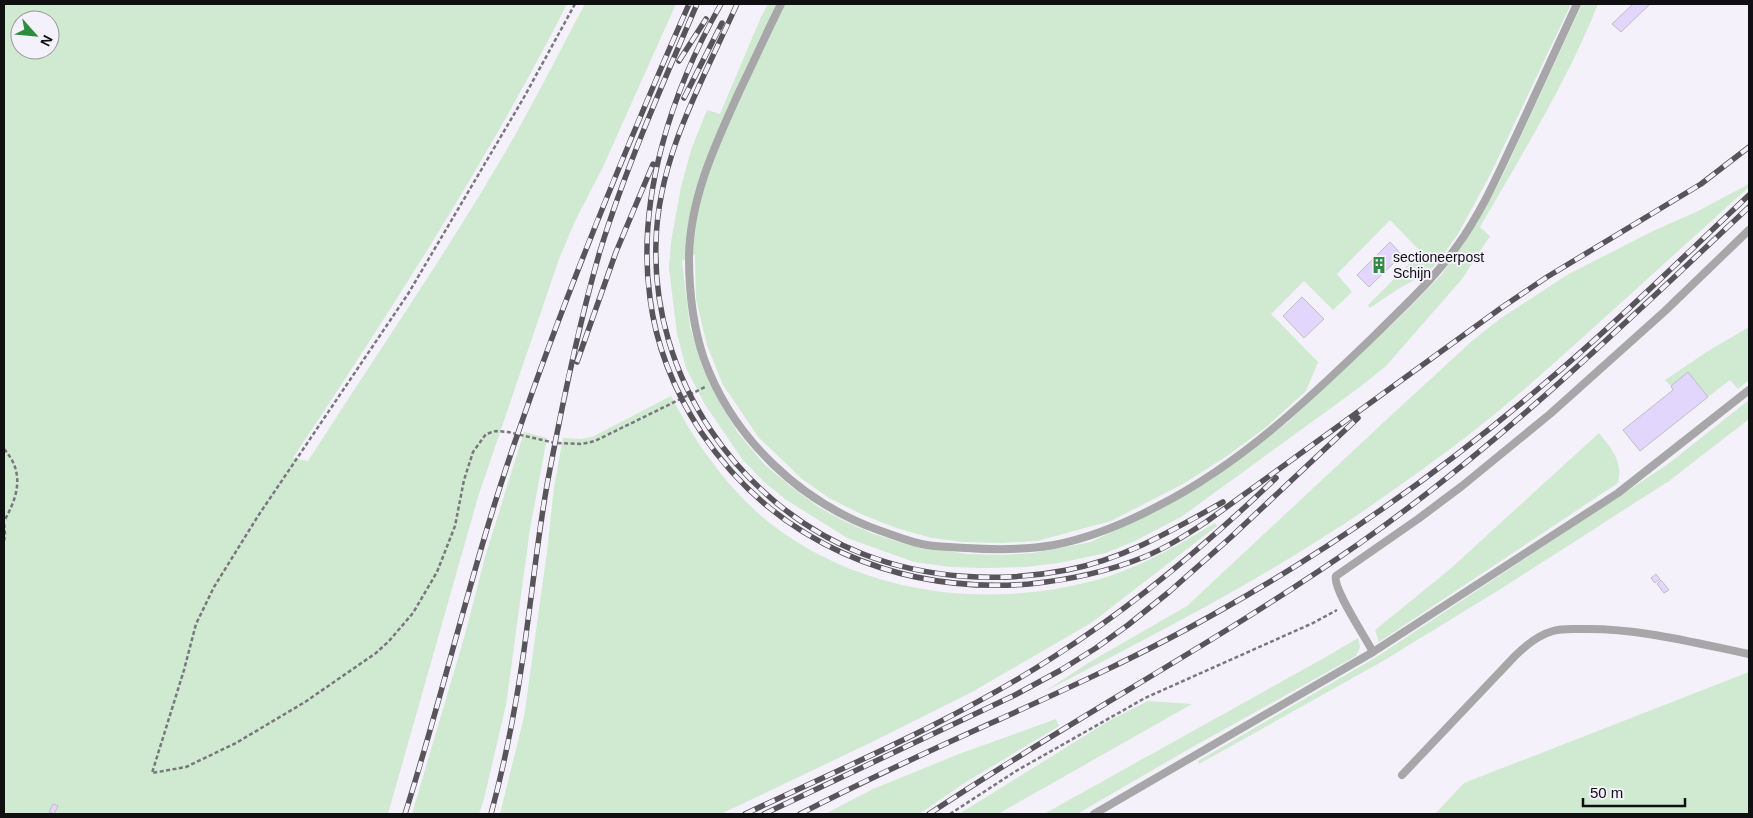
<svg xmlns="http://www.w3.org/2000/svg" width="1753" height="818" viewBox="0 0 1753 818" font-family="Helvetica,sans-serif">
	<style>
		.green { fill: #d0e9d1; fill-rule: evenodd }
		.building { fill: #e3d6fc; stroke: #c0bdc5 }
		.lines { fill: none; stroke-linecap: round; stroke-linejoin: round }
		.path { stroke: #79777d; stroke-width: 2.5; stroke-dasharray: 4 2.5; stroke-linecap: butt }
		.lane { stroke: #a7a6a9; stroke-width: 8 }
		.rail-casing { stroke: #57555a; stroke-width: 5.5 }
		.rail { stroke: #f4f1fa; stroke-width: 4; stroke-dasharray: 11; stroke-linecap: butt }
		.labels { text-anchor: middle; stroke-width: 4; stroke-linejoin: round; paint-order: stroke }
		.poi-label { font-size: 14px; fill: #100f12; stroke: #f4f1fa; text-anchor: start }
	</style>
	<rect width="100%" height="100%" fill="#f4f1fa"/>
	<path class="green" d="M4 4H567C487 162 391 310 293 458L308 461C372 361 440 263 500 161 531 109 557 56 585 4H676L602 169 576 219 559 259 478 497 388 814H4ZM20 20H50V50H20Z
		M768 4H1571L1490 175 1458 234 1438 262 1427 273 1398 289 1370 308 1368 305 1421 252 1390 220 1337 274 1352 292 1333 310 1304 281 1271 314 1318 362 1306 391 1265 428 1227 456 1183 484 1111 521 1037 541 1001 543 963 542 932 538 896 528 861 514 829 498 802 479 759 438 723 385 707 345 696 299 695 255 682 261 690 327 701 364 721 405 738 433 764 464 789 485 817 506 840 519 871 533 905 544 967 554 999 555 1034 553 1091 542 1171 503 1212 479 1287 423 1405 312 1442 274 1476 225 1501 179 1582 4H1598C1567 82 1522 154 1480 227L1490 236 1462 279 1386 366 1360 387 1181 517 1135 541 1106 553 1059 563 1025 567 983 568 951 567 914 562 847 538 785 499 763 481 742 459 704 403 686 368 677 334 669 268 671 242 681 187 691 150 707 110 720 114 761 17Z
		M1749 184V187C1673 255 1598 325 1521 392 1475 432 1425 468 1375 503 1270 576 1157 633 1044 692L1088 663 1187 606 1385 421 1472 341 1501 318 1567 275 1653 231 1696 212Z
		M1749 327V380L1738 389 1730 380 1708 397 1688 372 1671 386 1665 380 1708 351Z
		M671 396C696 444 728 490 771 524 854 588 964 607 1066 587 1080 584 1094 581 1107 577 1146 564 1180 544 1215 523L1217 526 1091 623 972 692 870 743 721 814H500L524 717 547 552 554 487 563 438 581 439 592 437Z
		M1749 400V419L1669 481 1507 585 1383 661 1199 764 1198 761 1378 656 1668 464Z
		M524 432 547 438 530 529 506 705 484 799 479 814H412L466 631 485 557Z
		M1599 433C1612 450 1623 460 1618 483L1379 642 1375 630 1449 570Z
		M1358 638 1360 647 1356 656 1189 749 1077 814H1044L1331 654Z
		M1749 672V814H1435L1464 783Z
		M1148 701 1192 704 998 814H959L1107 722Z
		M1056 719 1059 726 966 782 919 814H825L873 789 959 754Z"/>
	<path class="building" d="M1633 4H1650L1621 32 1612 24Z
		M1390 242 1402 255 1369 287 1357 275Z
		M1302 297 1324 319 1304 338 1283 316Z
		M1688 372 1708 397 1640 451 1623 430 1673 390 1671 386Z
		M1656 574 1660 579 1655 583 1651 578Z
		M1661 580 1669 590 1664 593 1657 584Z
		M53 804 58 806 54 814 49 812Z"/>
	<g class="lines">
		<path class="path" d="M575 4 523 99 408 294 258 516 214 587 196 624 184 670 152 773 186 767 236 743 305 702 376 653 389 641 413 613 437 572 455 526 464 480 473 452 486 434 496 431 508 432 555 443 582 444 595 441 705 387
			M4 449C25 472 18 497 4 521
			M4 524 5 534 4 541
			M950 814 1016 771 1145 698 1313 623 1337 610"/>
		<path class="lane" d="M781 4C767 32 754 61 740 90 716 143 690 197 689 257 689 290 693 327 704 359 733 439 801 503 881 531 896 536 911 543 927 545 940 547 953 547 966 548 996 550 1025 550 1054 545 1090 538 1126 523 1158 506 1241 464 1310 398 1376 334 1404 306 1434 279 1457 246 1482 212 1499 172 1517 134 1537 90 1557 47 1577 4
			M1373 652C1366 638 1332 588 1336 576L1418 519 1462 486 1550 414 1665 311 1749 230
			M1402 775 1515 656C1526 645 1538 635 1553 631 1562 628 1574 629 1583 629 1639 628 1695 643 1749 654
			M1094 814 1373 652 1618 493 1749 390"/>
		<g class="rail-casing">
			<path id="rail" d="M721 4C672 90 636 199 650 298 656 346 675 392 701 432 775 543 898 594 1029 584 1068 580 1107 572 1144 557 1166 548 1186 535 1206 522L1501 308 1547 277 1701 184 1749 147
				M737 4C703 80 658 157 656 242 651 377 738 505 863 554 927 579 1000 583 1067 570 1124 559 1173 530 1223 502
				M679 61 706 19
				M684 98 722 23
				M577 362 616 252 653 164
				M405 814C445 688 474 558 518 433 568 287 627 145 689 4
				M491 814C508 751 520 685 528 620 535 569 540 519 550 469 564 396 579 323 600 251 626 167 662 85 697 4
				M745 814C849 765 958 719 1055 656 1135 605 1207 544 1276 478
				M764 814 1015 695 1061 670 1096 648 1128 625 1169 592 1230 538 1358 418
				M800 814C939 741 1087 687 1223 609 1335 546 1440 472 1538 389 1611 328 1679 261 1749 195
				M929 814C1070 720 1221 640 1360 543 1501 444 1624 324 1749 207"/>
		</g>
		<use href="#rail" class="rail"/>
	</g>
	<defs>
		<g id="building-bare" transform="scale(1.35)"><path d="M-4-6H4V6H1V3H-1V6H-4ZM-2.5-4.3h1.7v1.8h-1.7ZM.8-4.3h1.7v1.8H.8ZM-2.5-1h1.7V.8h-1.7ZM.8-1h1.7V.8H.8Z" fill="#2f8c3e" stroke="#f4f1fa" stroke-width="2.5" paint-order="stroke"/></g>
	</defs>
	<g fill-rule="evenodd">
		<use href="#building-bare" x="1379" y="265"/>
	</g>
	<g class="labels">
		<g class="poi-label">
			<text x="1393" y="262">sectioneerpost<tspan x="1393" dy="16">Schijn</tspan></text>
		</g>
	</g>
	<rect width="1753" height="818" fill="none" stroke="#100f12" stroke-width="10"/>
	<g transform="translate(35 35) rotate(117)"><circle r="24" fill="#f4f1fa" stroke="#99979d"/>
	<path d="M0-4L9 19L0 12L-9 19Z" fill="#2f8c3e"/>
	<text y="-8" font-size="14" font-weight="bold" text-anchor="middle" fill="#100f12">N</text>
	</g>
	<path d="M1583 798v8h102v-8" fill="none" stroke="#100f12" stroke-width="2.5"/>
	<text x="1590" y="798" font-size="15" fill="#100f12" stroke="#f4f1fa" stroke-width="4" paint-order="stroke">50 m</text>
</svg>
